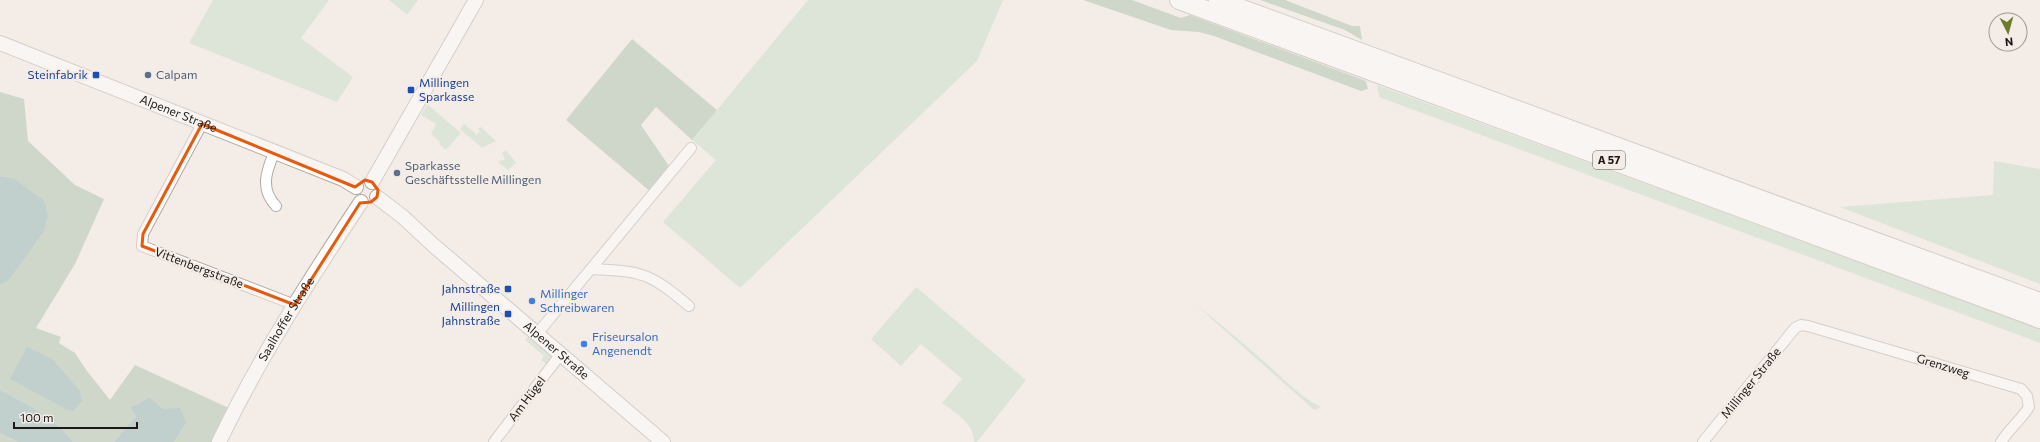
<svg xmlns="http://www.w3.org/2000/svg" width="2040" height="442" viewBox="0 0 2040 442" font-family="Commissioner,sans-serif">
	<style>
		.green { fill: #c2dac6 }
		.forest { fill: #a3bda8 }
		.water { fill: #84aaad }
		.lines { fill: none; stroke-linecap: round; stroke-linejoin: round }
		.street-casing { stroke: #b0a9a4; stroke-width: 12 }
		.secondary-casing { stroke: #b0a9a4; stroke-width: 16 }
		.highway-casing { stroke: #b0a9a4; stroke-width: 20 }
		.street { stroke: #fff; stroke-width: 10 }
		.secondary { stroke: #fff; stroke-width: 14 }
		.highway { stroke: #fff; stroke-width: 18 }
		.marked { fill: none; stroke: #e8590c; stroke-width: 3; stroke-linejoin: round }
		.transit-dot { fill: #1a4fb4; stroke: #f4ece7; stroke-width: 1.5 }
		.service-dot { fill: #5c6f8a; stroke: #f4ece7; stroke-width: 1.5 }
		.shop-dot { fill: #3f7fe0; stroke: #f4ece7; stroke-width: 1.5 }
		.labels { text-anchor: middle; stroke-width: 4; stroke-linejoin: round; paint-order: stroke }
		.shield { fill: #f4ece7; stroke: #5d5855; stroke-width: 1 }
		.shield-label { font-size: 11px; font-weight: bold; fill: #1c1917 }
		.transit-label { font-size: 12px; fill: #164399; stroke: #f4ece7; text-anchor: end }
		.service-label { font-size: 12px; fill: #4e5e75; stroke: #f4ece7; text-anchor: start }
		.street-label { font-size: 12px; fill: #1c1917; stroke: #f4ece7 }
		.shop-label { font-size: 12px; fill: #366cbe; stroke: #f4ece7; text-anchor: start }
	</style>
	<rect width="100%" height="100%" fill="#f4ece7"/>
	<path class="green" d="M213 0H329L301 38 353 77 337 102 189 43Z
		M389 0H418L407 15Z
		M808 0H1003L977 61 740 288 663 222 716 160 692 140Z
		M1377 85 2040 329V343L1379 97Z
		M427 104 461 133 446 150 439 144 440 142 431 134 436 124 421 115Z
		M464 124 475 133 476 136 480 131 478 129 481 127 496 141 482 148 460 129Z
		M506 150 516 163 508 170 499 163V160L501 161 505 159 502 153Z
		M1994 161 2040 169V284L1840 207 1993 195Z
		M916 287 1026 380 977 442H974C974 423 956 413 942 403L962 379 921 344 901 366 871 339Z
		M1195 304C1220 323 1244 344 1268 365 1285 380 1301 398 1321 407L1314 410Z
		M529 336 554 357 549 366 541 360 544 356 525 340Z"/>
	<path class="forest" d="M1083 0H1132L1181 18 1190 15 1366 81 1368 89 1361 91 1214 36 1199 32 1171 30Z
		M1260 0H1285L1352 26H1360L1362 40 1345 30Z
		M632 39 717 110 692 140 656 107 641 125 671 169 652 193 566 120Z
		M0 92 24 99 28 141 75 185 104 199 75 264 36 328 61 337 59 343 75 353 87 371 110 400 135 365 229 408 214 442H174L186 423 164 409 149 397 138 404 129 407 136 416 114 442H73C55 417 27 404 0 390V285L7 282 13 178 0 176Z
		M0 433 18 442H0Z"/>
	<path class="water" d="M0 176 13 178 44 201 48 215 44 231 7 282 0 285Z
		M27 347 52 359 80 391 82 401 73 411 66 409 10 379Z
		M0 390C27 404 55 417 73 442H18L0 433Z
		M149 397 164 409 180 408 186 423 174 442H114L136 416 129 407 138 404Z"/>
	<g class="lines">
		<g class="street-casing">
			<path id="street" d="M202 124 143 234 142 246 295 305
				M274 153C266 172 260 189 276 206
				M591 269C642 271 650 273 689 306
				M537 334 691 148
				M494 442 560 355
				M1703 442 1795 328 1801 325 1808 326 2021 389 2027 396 2029 407C2021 420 2009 429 2001 442"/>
		</g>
		<g class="secondary-casing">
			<g id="secondary">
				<path id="s1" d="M0 43 343 179 356 187"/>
				<path d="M372 182 476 0"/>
				<path id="s2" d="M377 197 403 217 432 244 663 442"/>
				<path id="s3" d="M219 442C259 358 310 279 361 202"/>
			</g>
		</g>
		<g class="highway-casing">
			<path id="highway" d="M1179 0 2040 319
				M1218 0 2040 302"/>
		</g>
		<use href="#street" class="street"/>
		<use href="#secondary" class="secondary"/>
		<use href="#highway" class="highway"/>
	</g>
	<path d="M0 0H2040V442H0ZM202 124 355 187 365 180 372 182 378 190 377 197 371 202 360 203 295 305 142 246 143 234Z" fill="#f4ece7" fill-opacity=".55" fill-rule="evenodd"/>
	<path class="marked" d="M202 124 355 187 365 180 372 182 378 190 377 197 371 202 360 203 295 305 142 246 143 234Z"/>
	<g class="transit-dot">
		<rect x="92" y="71" width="8" height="8" rx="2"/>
		<rect x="407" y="86" width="8" height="8" rx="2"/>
		<rect x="504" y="285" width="8" height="8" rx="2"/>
		<rect x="504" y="310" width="8" height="8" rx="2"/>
	</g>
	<g class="service-dot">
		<circle cx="148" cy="75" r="4"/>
		<circle cx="397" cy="173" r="4"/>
	</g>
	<g class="shop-dot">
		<circle cx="532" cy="301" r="4"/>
		<circle cx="584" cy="344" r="4"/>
	</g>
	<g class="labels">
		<rect class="shield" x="1593" y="151" width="32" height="18" rx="3"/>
		<g class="shield-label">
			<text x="1609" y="164">A 57</text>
		</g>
		<g class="transit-label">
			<text x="88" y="79">Steinfabrik</text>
			<text x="419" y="87" text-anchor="start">Millingen<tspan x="419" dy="14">Sparkasse</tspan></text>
			<text x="500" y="293">Jahnstraße</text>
			<text x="500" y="311">Millingen<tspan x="500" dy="14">Jahnstraße</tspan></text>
		</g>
		<g class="service-label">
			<text x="156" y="79">Calpam</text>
			<text x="405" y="170">Sparkasse<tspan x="405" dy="14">Geschäftsstelle Millingen</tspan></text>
		</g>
		<g class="street-label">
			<text dy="4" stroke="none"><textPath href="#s1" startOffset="192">Alpener Straße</textPath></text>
			<text transform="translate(199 268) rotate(21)" y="4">Vittenbergstraße</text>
			<text dy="4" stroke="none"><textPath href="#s3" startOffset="140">Saalhoffer Straße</textPath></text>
			<text dy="4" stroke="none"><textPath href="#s2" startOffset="236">Alpener Straße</textPath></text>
			<text transform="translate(1943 366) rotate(17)" y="4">Grenzweg</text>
			<text transform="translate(1751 383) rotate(-51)" y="4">Millinger Straße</text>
			<text transform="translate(527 399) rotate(-53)" y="4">Am Hügel</text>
		</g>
		<g class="shop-label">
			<text x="540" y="298">Millinger<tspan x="540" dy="14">Schreibwaren</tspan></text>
			<text x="592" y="341">Friseursalon<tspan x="592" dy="14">Angenendt</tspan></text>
		</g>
	</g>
	<g transform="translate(2008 32) rotate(174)"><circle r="19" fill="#f4ece7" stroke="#9e9894"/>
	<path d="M0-3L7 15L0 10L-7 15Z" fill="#6b7d2c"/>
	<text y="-6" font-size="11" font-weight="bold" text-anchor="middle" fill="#1c1917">N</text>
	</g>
	<path d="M14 422v6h123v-6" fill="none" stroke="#1c1917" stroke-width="2"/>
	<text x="20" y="422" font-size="12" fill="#1c1917" stroke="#f4ece7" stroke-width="3" paint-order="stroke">100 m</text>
</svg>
